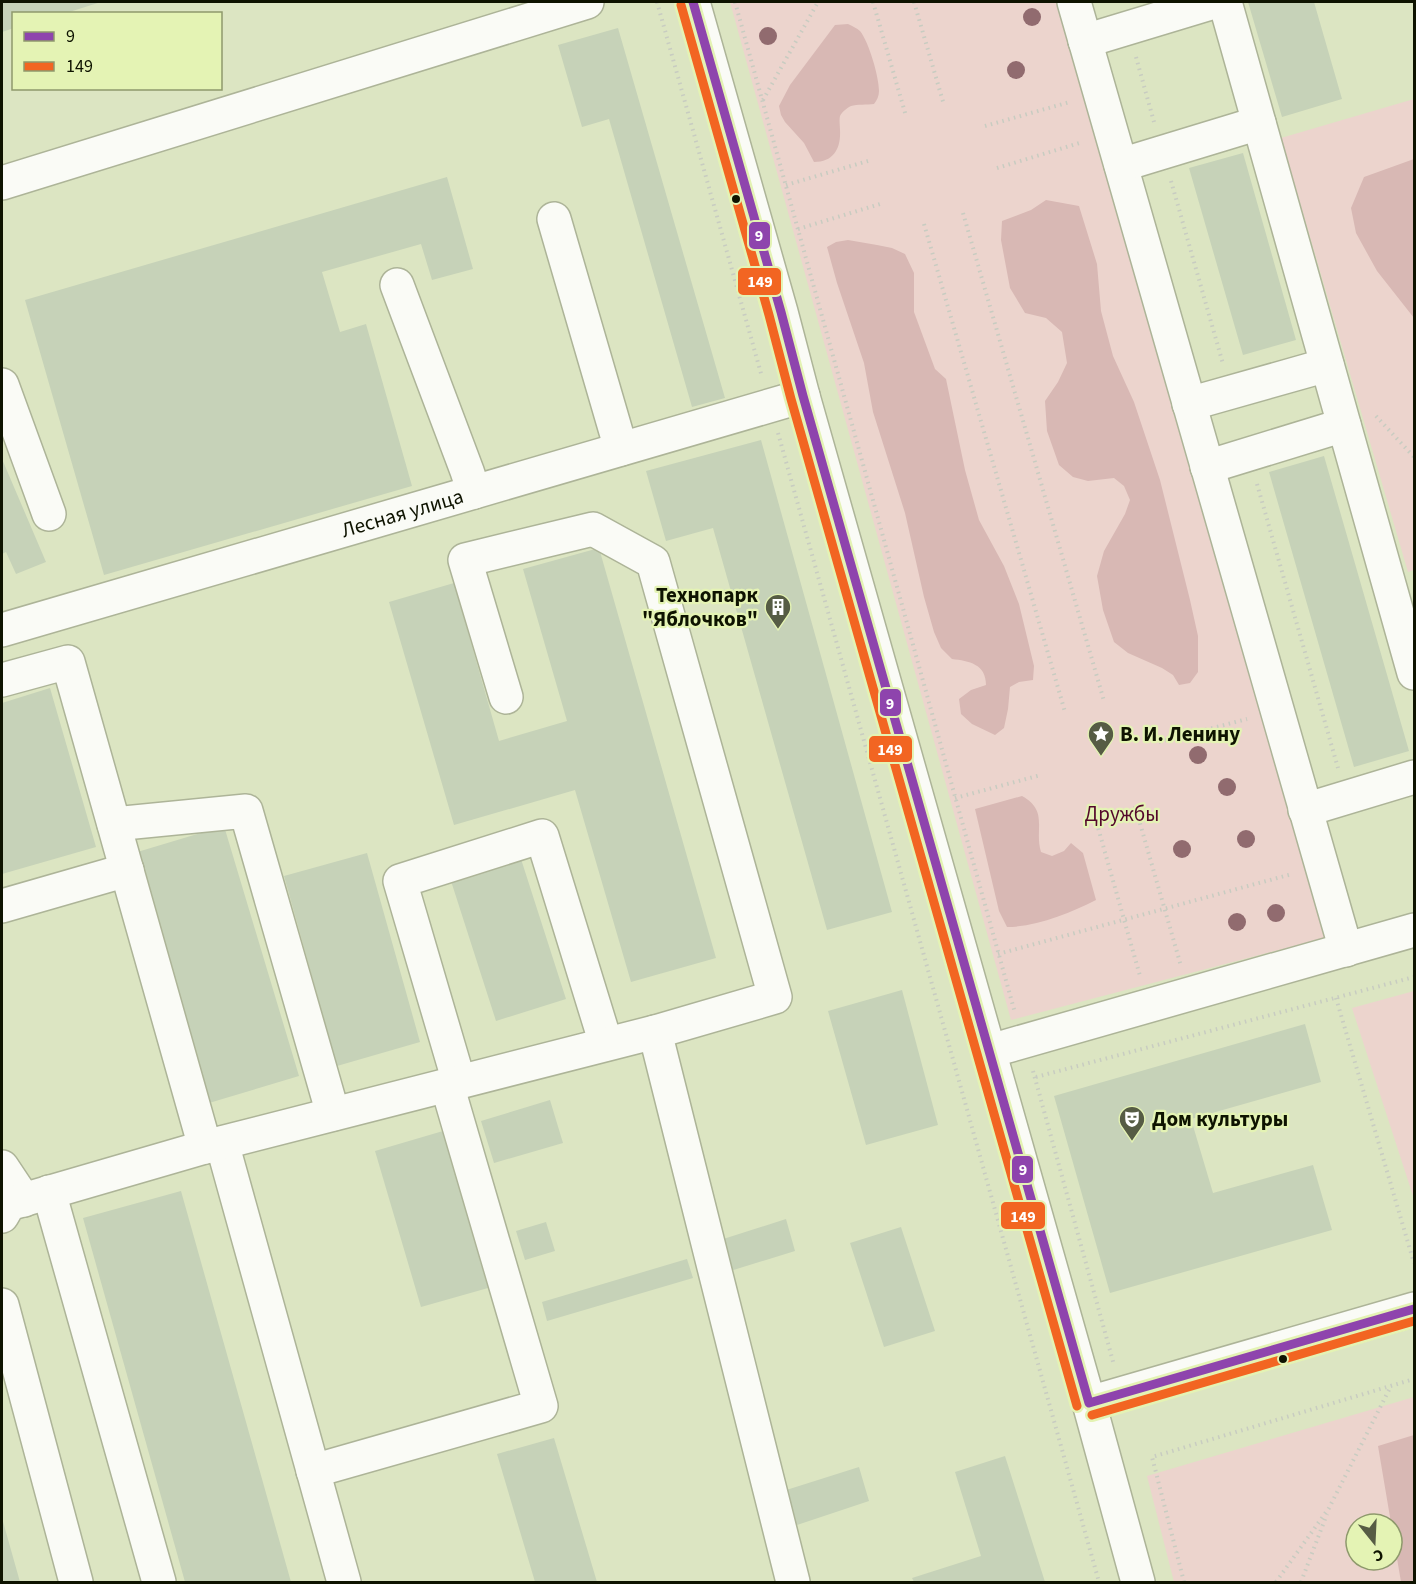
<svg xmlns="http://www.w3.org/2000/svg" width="1416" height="1584" viewBox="0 0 1416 1584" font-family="'Source Sans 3',sans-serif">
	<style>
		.green { fill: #ecd4cd; fill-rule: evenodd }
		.forest { fill: #d8b8b4 }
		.building { fill: #c6d2b8 }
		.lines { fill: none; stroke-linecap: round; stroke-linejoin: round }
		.minor-casing { stroke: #adb498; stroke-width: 36 }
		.major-casing { stroke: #adb498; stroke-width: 36 }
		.path { stroke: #c8ccc1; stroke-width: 4; stroke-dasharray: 1.5 4.5; stroke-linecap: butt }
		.minor { stroke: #fafbf6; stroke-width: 33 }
		.major { stroke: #fafbf6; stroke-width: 33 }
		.bus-1-casing { stroke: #e4f3b4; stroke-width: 14 }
		.bus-2-casing { stroke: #e4f3b4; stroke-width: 14 }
		.bus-1 { stroke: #8e44ad; stroke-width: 9 }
		.bus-2 { stroke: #f26522; stroke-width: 9 }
		.tree { fill: #916b6f }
		.bus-dot { fill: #0e1300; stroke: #e4f3b4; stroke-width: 2 }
		.labels { text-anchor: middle; stroke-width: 4.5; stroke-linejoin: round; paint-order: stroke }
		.street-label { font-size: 21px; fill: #0e1300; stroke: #e4f3b4 }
		.poi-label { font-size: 21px; font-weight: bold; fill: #0e1300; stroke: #e4f3b4; text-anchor: start }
		.park-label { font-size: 21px; fill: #53072b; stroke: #e4f3b4 }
		.line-badge { stroke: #e4f3b4; stroke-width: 2 }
		.badge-label { font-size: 16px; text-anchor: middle; font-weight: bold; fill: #fff }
	</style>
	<rect width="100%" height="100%" fill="#dce5c2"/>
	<path class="green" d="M730 2H1058L1325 938 1011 1020Z
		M1414 99V570L1408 572 1281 138Z
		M1414 991V1199L1352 1008Z
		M1414 1397V1582H1174L1147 1476ZM1356 1524H1392V1560H1356Z"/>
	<path class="forest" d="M848 24C852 26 857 28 860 31 869 42 879 77 879 91 879 96 877 100 874 104 867 105 857 104 851 106 847 108 842 112 840 116 839 120 840 126 840 130 841 148 834 162 814 162L804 143 785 122 781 115 779 106 790 85 835 25Z
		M1414 159V318L1377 271 1356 233 1351 208 1364 177Z
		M1046 200 1079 206 1097 264 1101 311 1113 356 1134 402 1160 480 1190 600 1198 636V672L1190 683 1179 685 1173 675 1162 668 1128 653 1114 642 1103 610 1097 576 1104 551 1125 514 1130 500 1124 486 1114 478 1088 481 1073 477 1059 465 1047 431 1045 401 1058 382 1067 363 1062 332 1046 318 1025 313 1010 288 1001 240 1002 221 1031 210Z
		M848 240 877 245 892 248 905 254 914 273V312L935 369 946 379 965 470 979 520 1004 566 1019 604 1034 666 1033 680 1019 682 1010 687 1008 709 1004 728 995 735 972 724 961 714 959 699 971 690 986 685C986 664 969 661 952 659L941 648 934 632 924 597 905 513 873 412 864 363 837 283 827 247 836 242Z
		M1022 796C1049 811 1034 829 1041 852L1052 856 1064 851 1071 843 1083 853 1096 900C1070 913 1036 927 1007 927L999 911 975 809Z
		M1414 1435V1582H1401L1378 1446Z"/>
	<path class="building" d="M2 2H101L63 14H14V28L2 32Z
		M1248 2H1314L1342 99 1282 117Z
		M618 28 725 398 692 407 609 119 582 127 558 45Z
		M1243 153 1296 340 1243 355 1189 168Z
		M447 177 473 269 432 280 421 244 322 272 340 332 366 324 412 486 104 575 25 300Z
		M761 440 892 912 827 930 713 528 666 541 646 471Z
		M1324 456 1409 751 1354 767 1269 472Z
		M2 459 46 562 16 574 6 552 2 554Z
		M599 548 716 958 631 982 575 790 454 825 389 602 454 583 499 741 567 721 523 569Z
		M50 688 96 847 2 874V703Z
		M224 826 299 1076 209 1103 134 853Z
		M367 853 420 1042 337 1066 284 876Z
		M521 859 566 999 496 1021 451 881Z
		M902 990 938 1125 866 1145 828 1011Z
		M1305 1024 1321 1082 1191 1119 1213 1193 1313 1165 1332 1230 1110 1293 1054 1096Z
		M550 1100 563 1143 494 1163 481 1121Z
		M443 1131 488 1288 421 1307 375 1151Z
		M181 1191 291 1582H185L83 1218Z
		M786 1219 795 1251 727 1272 717 1241Z
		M546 1222 555 1251 525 1260 516 1231Z
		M901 1227 935 1331 884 1347 850 1243Z
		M687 1259 693 1278 547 1321 542 1302Z
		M554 1438 597 1582H535L497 1454Z
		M1005 1456 1045 1582H914L912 1578 981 1556 955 1472Z
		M859 1467 869 1501 791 1527 780 1492Z
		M2 1518 20 1582H2Z"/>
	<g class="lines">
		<g class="minor-casing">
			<g id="minor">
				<path d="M1074 2 1346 950"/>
				<path d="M1225 2 1414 673"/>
				<path d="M1085 41 1214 2"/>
				<path d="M1121 165 1259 123"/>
				<path d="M2 183 587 2"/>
				<path d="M554 219 621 449"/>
				<path d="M397 285 467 471 474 492"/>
				<path d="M2 385 49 514"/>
				<path d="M1189 404 1327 365"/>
				<path d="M1207 467 1344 425"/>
				<path id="s1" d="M2 630 803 396"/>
				<path d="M2 680 68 662 205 1147"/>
				<path d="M506 697 465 560 593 529 653 562 775 997 655 1032 793 1582"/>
				<path d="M1305 810 1414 777"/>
				<path d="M114 824 246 811 333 1114"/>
				<path d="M2 906 127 870"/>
				<path d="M990 1051 1414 930"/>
				<path d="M459 1082 400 881 542 836 606 1044"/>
				<path d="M222 1143 344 1582"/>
				<path d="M2 1167 24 1200"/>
				<path d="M49 1192 159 1582"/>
				<path d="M2 1216 9 1204 205 1147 655 1032"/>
				<path d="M2 1305 76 1582"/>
				<path d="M1089 1403 1138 1582"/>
				<path d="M313 1471 541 1406 447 1085"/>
			</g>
		</g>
		<g class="major-casing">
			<path id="major" d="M693 2 781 312 803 396 1089 1403 1414 1309"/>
		</g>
		<path class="path" d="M657 2 762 377
			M735 2 1015 1013
			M873 2 906 116
			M914 2 944 105
			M1136 57 1154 122
			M763 100 818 2
			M985 126 1070 102
			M997 168 1083 142
			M1171 181 1223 364
			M786 185 868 161
			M963 213 1104 701
			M924 224 1065 712
			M798 229 880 204
			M1376 416 1414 457
			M778 433 1099 1582
			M1257 484 1338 768
			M1159 742 1247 719
			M955 798 1041 775
			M1135 806 1181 966
			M1095 817 1140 976
			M998 954 1292 874
			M1336 998 1414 1263
			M1033 1071 1114 1365
			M1036 1077 1414 977
			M1184 1582 1152 1457 1414 1379
			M1276 1582 1329 1508 1391 1386
			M1301 1582 1327 1514"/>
		<use href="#minor" class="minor"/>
		<use href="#major" class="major"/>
		<g class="bus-1-casing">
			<path id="bus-1" d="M693 2 781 312 803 396 1089 1403
				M1089 1403 1414 1309"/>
		</g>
		<g class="bus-2-casing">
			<path id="bus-2" d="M681 5 769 315 791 399 1077 1406
				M1092 1415 1414 1321"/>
		</g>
		<use href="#bus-1" class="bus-1"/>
		<use href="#bus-2" class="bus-2"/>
	</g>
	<g class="tree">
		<circle cx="1032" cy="17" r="9"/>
		<circle cx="768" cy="36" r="9"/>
		<circle cx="1016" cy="70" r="9"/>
		<circle cx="1198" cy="755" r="9"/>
		<circle cx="1227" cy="787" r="9"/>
		<circle cx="1246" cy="839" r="9"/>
		<circle cx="1182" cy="849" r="9"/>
		<circle cx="1276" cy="913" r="9"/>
		<circle cx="1237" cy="922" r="9"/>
	</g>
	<defs>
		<g id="building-pin" transform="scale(1.35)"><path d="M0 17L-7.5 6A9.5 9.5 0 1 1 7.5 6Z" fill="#565c44" stroke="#e4f3b4"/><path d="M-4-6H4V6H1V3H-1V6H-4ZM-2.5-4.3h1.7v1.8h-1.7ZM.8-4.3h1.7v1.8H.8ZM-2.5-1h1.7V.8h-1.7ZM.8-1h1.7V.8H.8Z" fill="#fff"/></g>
		<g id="sight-pin" transform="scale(1.35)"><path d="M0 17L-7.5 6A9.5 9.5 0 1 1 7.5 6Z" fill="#565c44" stroke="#e4f3b4"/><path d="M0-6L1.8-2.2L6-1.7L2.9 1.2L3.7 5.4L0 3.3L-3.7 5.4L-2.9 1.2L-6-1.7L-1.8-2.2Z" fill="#fff"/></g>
		<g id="theatre-pin" transform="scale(1.35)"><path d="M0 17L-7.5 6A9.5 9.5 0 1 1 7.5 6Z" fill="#565c44" stroke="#e4f3b4"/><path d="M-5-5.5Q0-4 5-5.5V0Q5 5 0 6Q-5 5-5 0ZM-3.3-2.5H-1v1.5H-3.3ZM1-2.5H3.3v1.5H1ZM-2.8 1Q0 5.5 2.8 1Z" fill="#fff"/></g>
	</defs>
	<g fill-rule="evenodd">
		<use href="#building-pin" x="778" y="607"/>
		<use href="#sight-pin" x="1101" y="734"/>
		<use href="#theatre-pin" x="1132" y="1119"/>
	</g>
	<g class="bus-dot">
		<circle cx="736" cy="199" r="5"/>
		<circle cx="1283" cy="1359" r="5"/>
	</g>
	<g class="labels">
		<g class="street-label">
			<text dy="7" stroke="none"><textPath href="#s1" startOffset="417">Лесная улица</textPath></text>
		</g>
		<g class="poi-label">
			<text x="758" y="602" text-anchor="end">Технопарк<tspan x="758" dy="24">"Яблочков"</tspan></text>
			<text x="1120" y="741">В. И. Ленину</text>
			<text x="1152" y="1126">Дом культуры</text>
		</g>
		<g class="park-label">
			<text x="1122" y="821">Дружбы</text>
		</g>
	</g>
	<g class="line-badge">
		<rect x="748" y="221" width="23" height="29" rx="6" fill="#8e44ad"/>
		<rect x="737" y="267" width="45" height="29" rx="6" fill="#f26522"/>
		<rect x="879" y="688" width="23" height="29" rx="6" fill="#8e44ad"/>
		<rect x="868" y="735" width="45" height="28" rx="6" fill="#f26522"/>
		<rect x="1011" y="1155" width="23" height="29" rx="6" fill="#8e44ad"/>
		<rect x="1000" y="1201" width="46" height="29" rx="6" fill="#f26522"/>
	</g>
	<g class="badge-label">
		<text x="759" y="241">9</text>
		<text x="760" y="287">149</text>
		<text x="890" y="709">9</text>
		<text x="890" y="755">149</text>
		<text x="1023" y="1175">9</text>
		<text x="1023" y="1222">149</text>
	</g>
	<rect width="1416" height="1584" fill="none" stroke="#0e1300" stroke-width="6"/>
	<rect x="12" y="12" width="210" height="78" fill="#e4f3b4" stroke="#8e996c" stroke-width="1.5"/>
	<rect x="24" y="32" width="30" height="9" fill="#8e44ad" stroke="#8e996c" stroke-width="1.5"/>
	<text x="66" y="42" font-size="18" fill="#0e1300">9</text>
	<rect x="24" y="62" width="30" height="9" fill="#f26522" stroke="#8e996c" stroke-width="1.5"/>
	<text x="66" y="72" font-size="18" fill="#0e1300">149</text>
	<g transform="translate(1374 1542) rotate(162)"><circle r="28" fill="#e4f3b4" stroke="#8e996c" stroke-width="1.5"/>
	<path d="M0-4.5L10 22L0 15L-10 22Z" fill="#565c44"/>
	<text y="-9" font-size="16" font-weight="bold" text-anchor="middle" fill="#0e1300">С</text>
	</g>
</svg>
